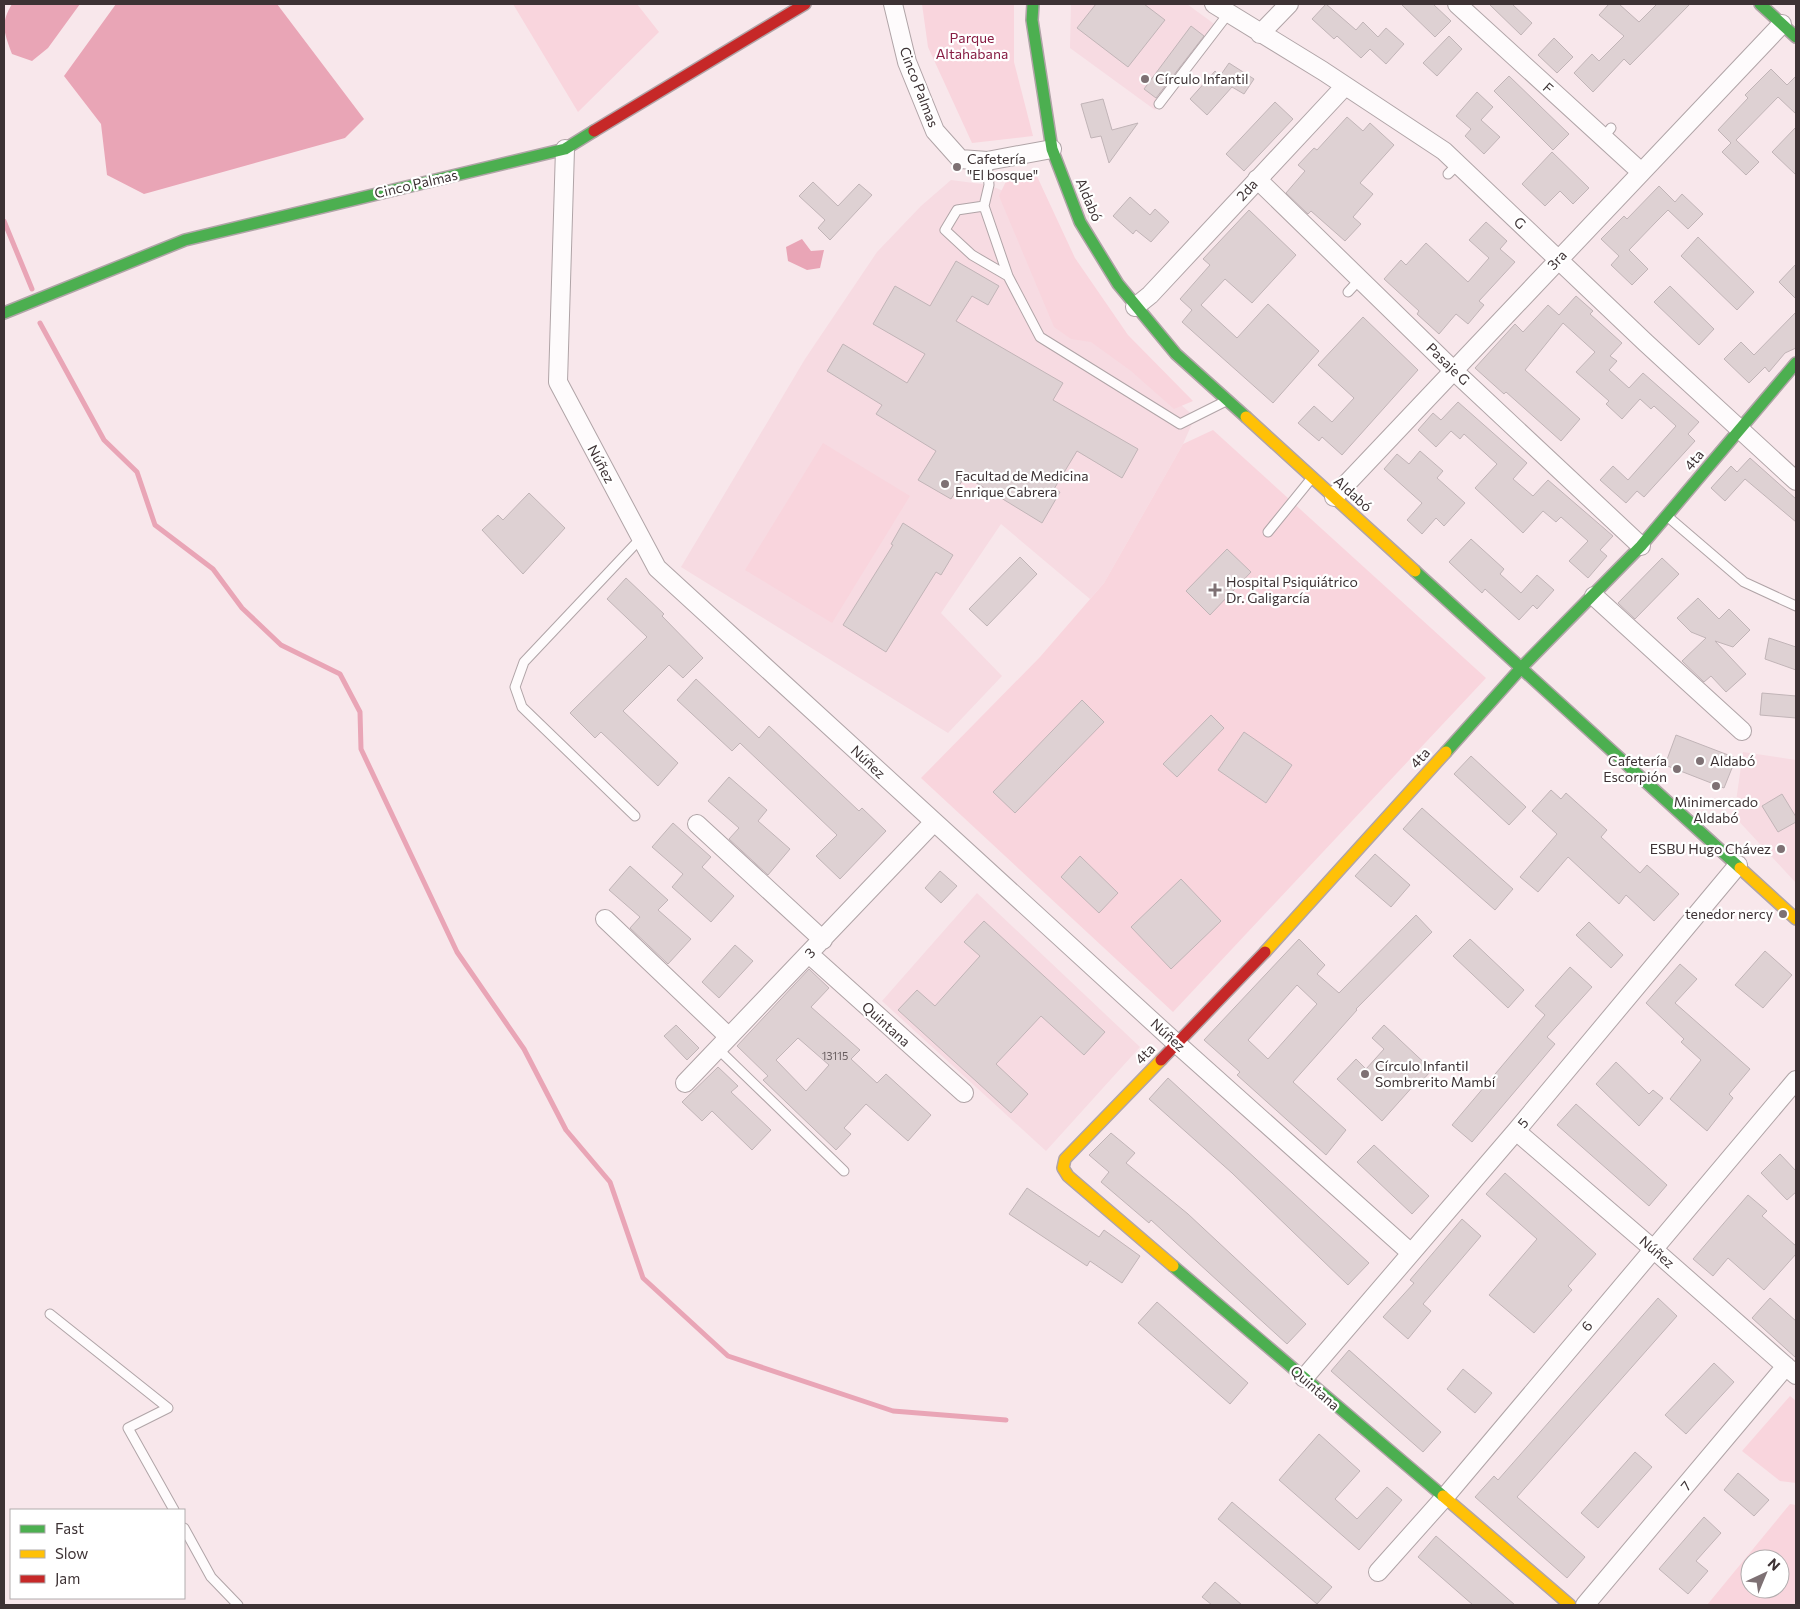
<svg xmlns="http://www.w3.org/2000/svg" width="1800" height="1609" viewBox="0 0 1800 1609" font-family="Commissioner,sans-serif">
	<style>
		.built { fill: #f7dbe2 }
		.green { fill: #f9d5dd; fill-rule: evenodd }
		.water { fill: #e9a5b6 }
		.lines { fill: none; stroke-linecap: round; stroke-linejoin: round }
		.stream { stroke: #e9a5b6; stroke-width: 5 }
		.building { fill: #ded1d3; stroke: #c1b4b7; fill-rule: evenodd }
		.lane-casing { stroke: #b0a4a7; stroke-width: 11 }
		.street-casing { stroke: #b0a4a7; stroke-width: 20 }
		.fast-casing { stroke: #b0a4a7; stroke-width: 14 }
		.slow-casing { stroke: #b0a4a7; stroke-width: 14 }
		.jam-casing { stroke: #b0a4a7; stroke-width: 14 }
		.lane { stroke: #fefbfc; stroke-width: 9 }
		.street { stroke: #fefbfc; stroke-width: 18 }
		.fast { stroke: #4caf50; stroke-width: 11 }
		.slow { stroke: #ffc107; stroke-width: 11 }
		.jam { stroke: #c62828; stroke-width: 11 }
		.poi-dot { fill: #7e7174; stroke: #fff; stroke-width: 2 }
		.labels { text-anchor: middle; stroke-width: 4.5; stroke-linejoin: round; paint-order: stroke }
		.number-label { font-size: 11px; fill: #675c5e }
		.park-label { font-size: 14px; fill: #871c43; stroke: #fff }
		.poi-label { font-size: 14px; fill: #3d3234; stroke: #fff; text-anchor: start }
		.street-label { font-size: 14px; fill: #3d3234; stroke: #fff }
	</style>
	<rect width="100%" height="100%" fill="#f8e7eb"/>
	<path class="built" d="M1071 4H1187L1217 26 1155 110 1070 48Z
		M951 180 989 185 1013 195 1058 299 1195 417 1183 444 1104 583 1090 599 1001 524 941 613 1002 676 948 733 681 567 805 359 877 252 921 206Z
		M1743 752 1796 760V883L1734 816Z
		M977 893 1140 1047 1046 1151 882 1001Z"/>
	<path class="green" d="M513 4H637L659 32 578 112Z
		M922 4H1014V62L1033 136 972 143 928 47Z
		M1035 172 1075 258 1128 335 1193 401 1174 409 1131 371 1091 342 1071 339 1054 327 999 196 1008 177Z
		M1213 430 1486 678 1173 1012 921 778 1040 657 1104 583 1183 444Z
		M823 443 910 496 832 623 745 570Z
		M1790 1396 1796 1401V1483L1780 1481 1742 1451Z
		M1790 1504 1796 1505V1605H1707ZM1750 1559H1780V1589H1750Z"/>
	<path class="water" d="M12 4H80L48 48 32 61 12 54C4 32 0 24 12 4Z
		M116 4H277L364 119 345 138 144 194 107 175 101 124 64 76Z
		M802 239 811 251 824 250 820 268 807 270 788 261 786 247Z"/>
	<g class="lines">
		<path class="stream" d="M4 221 32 289
			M40 323 104 440 137 472 155 525 213 569 242 608 281 645 340 674 360 712 361 749 457 952 524 1049 566 1130 610 1182 643 1278 728 1356 893 1411 1006 1420"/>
	</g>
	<path class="building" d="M1096 4H1144L1165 20 1128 67 1077 28Z
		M1326 4 1356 30 1363 22 1378 37 1386 28 1404 44 1386 64 1370 49 1361 58 1337 36 1334 39 1312 19Z
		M1401 4H1433L1451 21 1435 37Z
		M1489 4H1512L1532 23 1521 35Z
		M1609 4H1619L1639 22 1657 4H1690L1630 65 1624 59 1593 92 1574 73 1592 54 1599 61 1624 36 1599 15Z
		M1191 26 1204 36 1156 98 1144 89Z
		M1449 36 1462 49 1437 76 1423 63Z
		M1554 38 1573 57 1557 73 1538 55Z
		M1229 63 1254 79 1244 94 1232 87 1207 115 1190 99 1215 71 1220 76Z
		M1771 69 1787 85 1796 76V114L1778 97 1736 140 1759 162 1746 175 1722 152 1731 143 1718 130 1748 98 1745 95Z
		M1509 76 1569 134 1553 150 1494 91Z
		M1477 92 1493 107 1481 120 1500 137 1484 154 1465 136 1471 129 1456 116Z
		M1103 99 1112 130 1138 123 1109 163 1101 136 1091 138 1081 104Z
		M1275 102 1293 119 1244 171 1226 154Z
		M1347 117 1363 131 1370 123 1394 145 1360 183 1373 194 1353 217 1361 224 1345 241 1311 211 1308 214 1286 193 1305 171 1298 165 1314 148 1317 150Z
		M1796 127V175L1772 152Z
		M1552 152 1589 188 1573 204 1560 191 1545 206 1522 184Z
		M813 182 838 206 859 184 872 195 830 240 818 228 825 220 799 196Z
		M1659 186 1675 202 1682 194 1703 214 1688 229 1668 210 1656 222 1629 250 1648 269 1632 285 1611 265 1619 256 1601 239 1624 216 1627 219Z
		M1130 197 1150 215 1155 209 1169 222 1151 242 1136 230 1133 234 1113 216Z
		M1249 210 1296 255 1252 303 1225 279 1201 305 1237 338 1268 304 1319 351 1273 403 1182 322 1192 310 1180 299 1210 265 1203 259Z
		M1486 222 1507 241 1500 249 1515 262 1479 301 1484 305 1468 324 1456 314 1439 334 1417 314 1419 311 1384 279 1401 260 1406 265 1426 243 1468 282 1489 258 1469 240Z
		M1698 237 1754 292 1737 310 1681 256Z
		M956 261 999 286 988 305 972 296 956 321 1063 383 1053 400 1138 449 1122 478 1077 451 1054 489 1060 492 1042 523 965 476 951 499 918 480 936 451 876 414 882 405 827 371 843 344 907 383 925 354 873 324 895 286 930 306Z
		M1796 264V299L1779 282Z
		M1670 286 1714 329 1699 345 1654 302Z
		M1576 296 1593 311 1590 314 1622 343 1610 356 1617 361 1609 370 1629 388 1643 373 1699 422 1688 434 1695 441 1644 497 1637 491 1626 503 1600 480 1613 466 1628 480 1676 426 1654 406 1651 409 1640 399 1622 419 1606 404 1609 401 1576 372 1595 352 1563 323 1525 370 1580 419 1561 441 1506 392 1504 394 1475 368 1515 324 1523 332 1548 305 1559 315Z
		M1796 312V348L1785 353 1769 372 1765 367 1749 383 1724 359 1741 342 1754 355Z
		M1363 317 1418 370 1342 455 1322 437 1319 441 1298 423 1314 406 1332 422 1354 398 1318 365Z
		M1458 402 1527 463 1513 479 1533 496 1548 480 1613 536 1600 550 1607 556 1588 578 1569 561 1588 541 1561 517 1556 522 1543 511 1523 533 1475 488 1497 464 1464 434 1460 439 1451 431 1436 447 1418 430 1433 413 1441 420Z
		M1420 451 1443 471 1437 478 1465 503 1444 526 1436 518 1422 534 1407 520 1422 503 1384 469 1397 454 1409 464Z
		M1750 458 1796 499V522L1745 479 1725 501 1711 488 1731 466 1737 472Z
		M529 493 565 528 523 574 482 530 498 515 503 520Z
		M903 523 953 555 941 575 936 572 886 652 843 625 893 545 891 544Z
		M1471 539 1504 569 1500 574 1521 593 1537 575 1554 590 1537 609 1533 605 1519 620 1485 589 1482 593 1449 562Z
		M1227 549 1251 572 1210 615 1186 591Z
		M1020 557 1037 574 987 626 969 609Z
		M1662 558 1679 574 1635 619 1618 603Z
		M626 578 664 614 662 616 703 658 683 678 669 665 623 711 678 763 658 786 601 732 595 738 570 713 647 637 607 599Z
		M1698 598 1719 619 1729 609 1750 630 1733 647 1715 641 1746 674 1726 692 1711 676 1704 682 1682 661 1706 638 1691 632 1677 618Z
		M1769 638 1796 647V670L1765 659Z
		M696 679 759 738 769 726 859 811 862 808 886 831 840 879 816 856 837 835 740 743 732 751 677 700Z
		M1762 693 1796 696V718L1760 715Z
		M1082 700 1104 722 1015 813 993 792Z
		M1211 715 1224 728 1177 777 1163 764Z
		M1244 732 1292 765 1266 803 1218 770Z
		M1676 735 1736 758 1724 788 1665 765Z
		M1471 756 1526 807 1509 825 1454 774Z
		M729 777 767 810 758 821 790 849 768 875 729 839 739 828 708 801Z
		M1551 790 1561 799 1566 793 1607 830 1601 837 1640 873 1647 865 1679 894 1654 921 1626 895 1619 904 1568 857 1538 892 1520 877 1557 834 1532 811Z
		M1782 794 1796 817V822L1778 832 1762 806Z
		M1422 808 1513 889 1495 910 1403 829Z
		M673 823 711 857 702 867 734 896 711 922 672 887 683 874 652 847Z
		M1375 854 1410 885 1391 907 1355 876Z
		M1080 856 1118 893 1099 913 1061 877Z
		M630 866 668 900 658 910 691 939 668 964 630 928 640 917 609 890Z
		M940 871 957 886 941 903 925 888Z
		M1181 879 1221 921 1171 969 1131 927Z
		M1416 915 1432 932 1356 1009 1357 1010 1293 1082 1346 1130 1326 1155 1237 1075 1240 1072 1204 1040 1299 939 1325 965 1317 974 1339 993ZM1297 985 1317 1004 1268 1059 1248 1040Z
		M984 921 1105 1032 1084 1055 1041 1016 996 1064 1028 1094 1011 1113 898 1010 917 990 935 1006 980 956 964 942Z
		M1589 922 1623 955 1611 968 1576 935Z
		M1470 939 1524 990 1508 1008 1453 956Z
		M735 945 753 961 719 998 702 982Z
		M1765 951 1792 975 1763 1008 1735 985Z
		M1680 964 1697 979 1675 1003 1750 1069 1729 1094 1733 1098 1707 1131 1670 1099 1701 1060 1681 1042 1684 1039 1646 1003Z
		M1570 967 1592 987 1547 1037 1555 1044 1472 1142 1452 1125 1545 1015 1535 1006Z
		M809 969 829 988 811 1007 860 1050 851 1059 877 1083 886 1074 931 1115 908 1141 866 1104 844 1128 851 1134 836 1150 763 1080 768 1076 737 1046ZM798 1038 829 1065 806 1091 776 1060Z
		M676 1025 699 1048 687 1060 664 1036Z
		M1384 1025 1432 1070 1417 1086 1415 1084 1382 1121 1337 1079 1356 1059 1366 1069 1384 1049 1372 1038Z
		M1616 1062 1649 1094 1653 1090 1663 1098 1639 1126 1596 1084Z
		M718 1067 738 1086 731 1092 771 1130 752 1150 712 1111 702 1121 682 1102Z
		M1168 1078 1369 1263 1348 1285 1232 1173 1149 1099Z
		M1576 1104 1667 1185 1649 1206 1557 1125Z
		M1111 1133 1135 1153 1126 1163 1188 1214 1306 1324 1287 1344 1151 1220 1149 1223 1101 1182 1109 1172 1089 1155Z
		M1374 1145 1429 1196 1412 1214 1357 1162Z
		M1780 1154 1796 1171V1192L1787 1200 1761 1173Z
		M1505 1173 1596 1254 1568 1286 1572 1290 1534 1333 1489 1295 1537 1239 1486 1194Z
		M1027 1188 1099 1237 1104 1230 1140 1256 1122 1283 1090 1261 1087 1266 1009 1214Z
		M1748 1195 1767 1211 1762 1216 1796 1246V1254L1764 1290 1728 1258 1713 1276 1693 1259Z
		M1462 1219 1481 1236 1423 1304 1431 1311 1408 1339 1383 1317 1414 1283 1410 1280Z
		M1658 1298 1677 1316 1517 1497 1585 1557 1567 1578 1475 1497 1494 1476 1498 1480Z
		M1770 1298 1796 1321V1358L1752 1318Z
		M1157 1302 1248 1383 1230 1404 1138 1323Z
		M1349 1350 1441 1432 1423 1452 1331 1371Z
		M1714 1363 1734 1382 1686 1434 1665 1415Z
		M1463 1369 1492 1393 1475 1413 1447 1389Z
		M1319 1434 1360 1471 1335 1499 1357 1519 1387 1487 1402 1500 1359 1550 1279 1480Z
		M1635 1452 1652 1467 1598 1528 1581 1513Z
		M1738 1473 1769 1500 1754 1516 1724 1490Z
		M1232 1502 1332 1587 1317 1604 1218 1519Z
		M1704 1517 1721 1533 1696 1561 1708 1571 1688 1594 1659 1569Z
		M1436 1536 1515 1605H1473L1418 1557Z
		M1215 1582 1242 1605H1212L1202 1597Z"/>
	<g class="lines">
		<g class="lane-casing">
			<path id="lane" d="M1159 104 1228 14
				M1603 138 1611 128
				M1448 174 1458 164
				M984 206 1008 276 972 255 945 230 957 210 984 206 989 185 987 161
				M1008 276 1040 337 1180 424 1226 401
				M1348 292 1360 279
				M1667 516 1744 582 1796 606
				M1268 532 1311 479
				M635 816 522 707 515 687 524 662 641 538
				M718 1049 844 1171
				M50 1314 168 1408 128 1428 174 1510
				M184 1528 211 1577 238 1605"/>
		</g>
		<g class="street-casing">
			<path id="street" d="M893 4 907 62 935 131 960 159 987 161 1052 149
				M1214 4 1323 71 1444 151 1646 343 1796 481
				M1457 4 1641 172
				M1260 34 1289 4
				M565 149 558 382 657 568 1176 1043 1411 1253
				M1257 179 1453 370 1641 546
				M1135 307 1150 295 1345 86
				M1334 497 1782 24
				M1594 596 1742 731
				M697 824 823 940
				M605 919 729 1037
				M809 954 964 1093
				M685 1083 934 822
				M1516 1131 1652 1248 1796 1375
				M1304 1378 1516 1131 1738 865
				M1378 1572 1444 1498 1796 1080
				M1585 1605 1786 1366"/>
		</g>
		<g class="fast-casing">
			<path id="fast" d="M1033 4 1032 20 1052 149 1080 222 1118 284 1176 354 1246 417
				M1760 4 1796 37
				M4 313 185 240 565 149 594 131
				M1415 571 1740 868
				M1446 752 1522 667 1641 546 1796 363
				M1173 1266 1443 1496"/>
		</g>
		<g class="slow-casing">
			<path id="slow" d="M1246 417 1415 571
				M1740 868 1796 919
				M1265 952 1446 752
				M1161 1060 1065 1159 1063 1168 1068 1176 1173 1266
				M1443 1496 1570 1605"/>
		</g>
		<g class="jam-casing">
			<path id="jam" d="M594 131 805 4
				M1161 1060 1265 952"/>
		</g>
		<use href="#lane" class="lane"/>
		<use href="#street" class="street"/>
		<use href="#fast" class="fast"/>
		<use href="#slow" class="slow"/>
		<use href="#jam" class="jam"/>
	</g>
	<g class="poi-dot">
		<circle cx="1145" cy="79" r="5"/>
		<circle cx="957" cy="167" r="5"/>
		<circle cx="945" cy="484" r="5"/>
		<path d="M1212.5 582.5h5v5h5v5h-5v5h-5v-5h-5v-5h5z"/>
		<circle cx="1700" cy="761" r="5"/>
		<circle cx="1677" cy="769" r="5"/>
		<circle cx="1716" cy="786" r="5"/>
		<circle cx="1781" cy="849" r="5"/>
		<circle cx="1783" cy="914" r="5"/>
		<circle cx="1365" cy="1074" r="5"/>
	</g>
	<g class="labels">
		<g class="number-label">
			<text x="835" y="1060">13115</text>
		</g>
		<g class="park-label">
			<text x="972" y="43">Parque<tspan x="972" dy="16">Altahabana</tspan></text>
		</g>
		<g class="poi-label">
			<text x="1155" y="84">Círculo Infantil</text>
			<text x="967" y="164">Cafetería<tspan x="967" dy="16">"El bosque"</tspan></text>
			<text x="955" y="481">Facultad de Medicina<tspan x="955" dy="16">Enrique Cabrera</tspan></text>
			<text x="1226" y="587">Hospital Psiquiátrico<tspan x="1226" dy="16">Dr. Galigarcía</tspan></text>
			<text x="1667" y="766" text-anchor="end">Cafetería<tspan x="1667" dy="16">Escorpión</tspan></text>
			<text x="1710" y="766">Aldabó</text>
			<text x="1716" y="807" text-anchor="middle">Minimercado<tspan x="1716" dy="16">Aldabó</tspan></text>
			<text x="1771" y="854" text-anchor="end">ESBU Hugo Chávez</text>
			<text x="1773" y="919" text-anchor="end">tenedor nercy</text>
			<text x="1375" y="1071">Círculo Infantil<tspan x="1375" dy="16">Sombrerito Mambí</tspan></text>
		</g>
		<g class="street-label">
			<text transform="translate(919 87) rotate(69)" y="5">Cinco Palmas</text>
			<text transform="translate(1548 88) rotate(42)" y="5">F</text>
			<text transform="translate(416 184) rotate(-13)" y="5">Cinco Palmas</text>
			<text transform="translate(1247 190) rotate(-47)" y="5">2da</text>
			<text transform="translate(1089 200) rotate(67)" y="5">Aldabó</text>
			<text transform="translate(1520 223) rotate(44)" y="5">G</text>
			<text transform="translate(1557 260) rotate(-47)" y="5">3ra</text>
			<text transform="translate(1448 364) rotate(44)" y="5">Pasaje G</text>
			<text transform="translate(1694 460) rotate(-50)" y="5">4ta</text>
			<text transform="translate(601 464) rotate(62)" y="5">Núñez</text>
			<text transform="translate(1353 494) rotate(42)" y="5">Aldabó</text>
			<text transform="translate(1420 758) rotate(-48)" y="5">4ta</text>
			<text transform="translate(868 762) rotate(43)" y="5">Núñez</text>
			<text transform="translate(810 953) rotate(-46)" y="5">3</text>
			<text transform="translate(886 1024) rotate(42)" y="5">Quintana</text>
			<text transform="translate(1168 1035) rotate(42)" y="5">Núñez</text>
			<text transform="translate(1145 1054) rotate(-46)" y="5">4ta</text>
			<text transform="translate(1523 1123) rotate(-50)" y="5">5</text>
			<text transform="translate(1657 1252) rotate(41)" y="5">Núñez</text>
			<text transform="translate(1587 1326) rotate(-50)" y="5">6</text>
			<text transform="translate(1315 1388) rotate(41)" y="5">Quintana</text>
			<text transform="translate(1686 1486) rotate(-50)" y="5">7</text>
		</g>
	</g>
	<rect width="1800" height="1609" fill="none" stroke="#3d3234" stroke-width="10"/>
	<rect x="10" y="1509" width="175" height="90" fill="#ffffff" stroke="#b1adae"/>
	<rect x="20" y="1525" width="25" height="8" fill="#4caf50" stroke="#b1adae"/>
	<text x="55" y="1534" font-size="15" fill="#3d3234">Fast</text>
	<rect x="20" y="1550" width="25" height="8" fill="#ffc107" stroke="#b1adae"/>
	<text x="55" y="1559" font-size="15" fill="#3d3234">Slow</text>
	<rect x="20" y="1575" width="25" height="8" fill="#c62828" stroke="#b1adae"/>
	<text x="55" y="1584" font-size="15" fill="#3d3234">Jam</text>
	<g transform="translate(1765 1574) rotate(44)"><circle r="24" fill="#ffffff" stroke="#b1adae"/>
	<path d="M0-4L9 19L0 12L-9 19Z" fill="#7e7174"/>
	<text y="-8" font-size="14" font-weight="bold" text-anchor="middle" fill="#3d3234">N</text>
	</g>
</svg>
